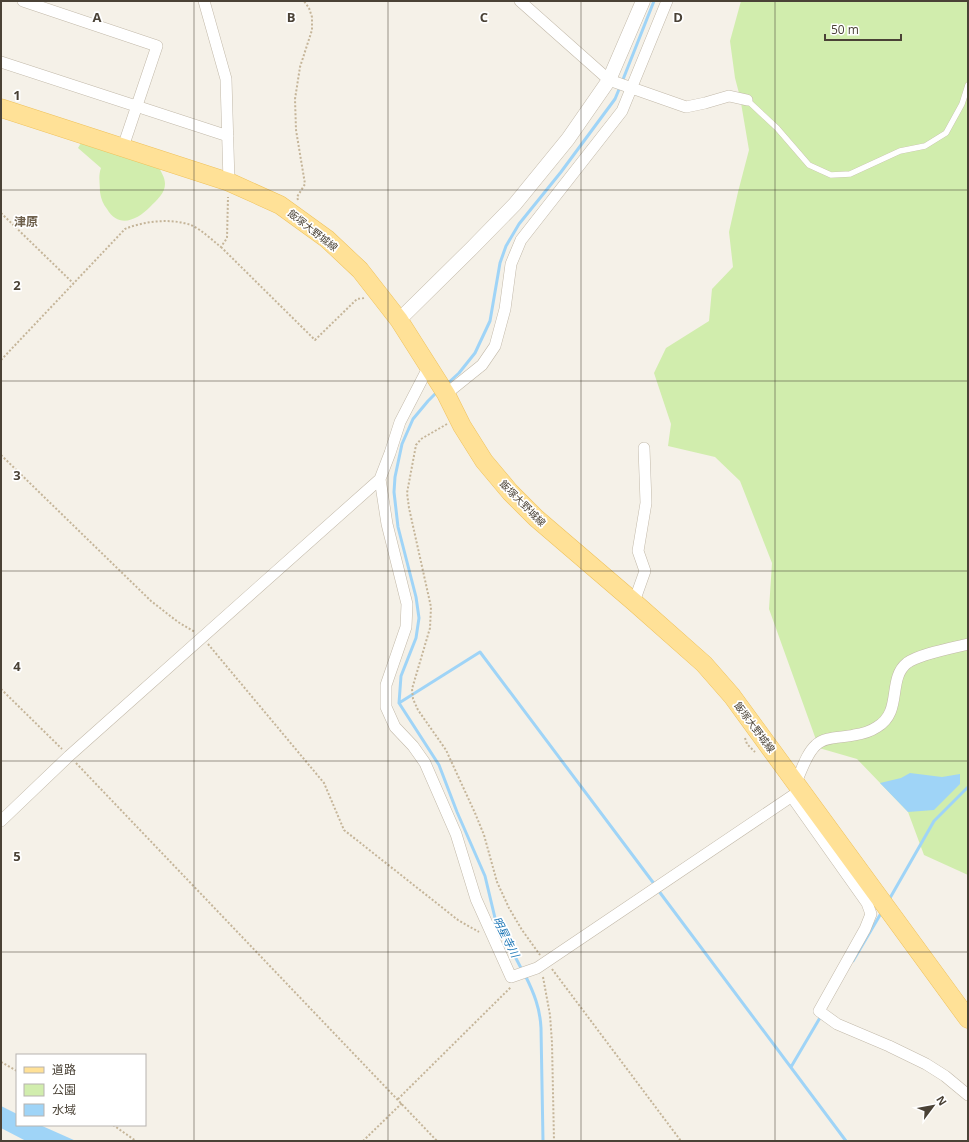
<svg xmlns="http://www.w3.org/2000/svg" width="969" height="1142" viewBox="0 0 969 1142" font-family="'Open Sans','Noto Sans JP',sans-serif">
	<style>
		.green { fill: #d1edad }
		.water { fill: #9fd4f7 }
		.lines { fill: none; stroke-linecap: round; stroke-linejoin: round }
		.stream { stroke: #9fd4f7; stroke-width: 3 }
		.service-casing { stroke: #c2b9a9; stroke-width: 6 }
		.minor-casing { stroke: #c2b9a9; stroke-width: 12 }
		.tertiary-casing { stroke: #c2b9a9; stroke-width: 15 }
		.primary-casing { stroke: #efc25c; stroke-width: 19 }
		.path { stroke: #c5b599; stroke-width: 2; stroke-dasharray: 2 2; stroke-linecap: butt }
		.service { stroke: #fff; stroke-width: 5.5 }
		.minor { stroke: #fff; stroke-width: 11 }
		.tertiary { stroke: #fff; stroke-width: 14 }
		.primary { stroke: #ffe197; stroke-width: 18 }
		.grid { fill: none; stroke: #4a4236; stroke-width: 1; stroke-opacity: 0.55 }
		.labels { text-anchor: middle; stroke-width: 3.5; stroke-linejoin: round; paint-order: stroke }
		.street-label { font-size: 10px; fill: #4a4236; stroke: #fff }
		.water-label { font-size: 11px; font-style: italic; fill: #227ab8; stroke: #fff }
		.quarter-label { font-size: 12px; font-weight: bold; fill: #6e604c; stroke: #fff }
		.grid-label { font-size: 13px; text-anchor: middle; font-weight: bold; fill: #4a4236; stroke: #fff; stroke-width: 3.5; stroke-linejoin: round; paint-order: stroke }
	</style>
	<rect width="100%" height="100%" fill="#f5f1e8"/>
	<path class="green" d="M741 1H968V875L924 855 908 812 857 759 819 748 769 609 772 563 740 481 715 457 668 446 671 424 654 373 666 348 709 321 712 289 733 267 729 232 738 192 749 150 740 97 735 78 730 41Z
		M81 143 158 166C161 172 165 177 165 184 165 193 157 200 150 207 137 220 119 229 107 209 103 204 101 199 100 192 100 184 98 176 101 168L78 148Z"/>
	<path class="water" d="M910 773 942 777 960 774V784L934 810 908 812 880 783 901 778Z
		M1 1106 17 1114V1125H40L76 1141H26L1 1128Z"/>
	<g class="lines">
		<path class="stream" d="M622 82 654 1
			M447 384 459 373 475 353 490 321 500 263 506 246 519 224 561 172 615 99 620 87
			M399 703 401 676 416 638 419 618 416 597 398 527 394 492 395 477 402 444 413 419 428 401 438 391
			M399 703 480 652 655 885
			M399 703 439 765 457 812 485 876 495 918 522 970
			M658 890 846 1141
			M890 898 934 821 968 787
			M853 961 880 915
			M525 975C534 993 540 1008 541 1028L543 1141
			M791 1067 821 1016"/>
		<g class="service-casing">
			<path id="service" d="M747 100 777 128 809 165 831 175 850 174 900 151 925 146 946 133 962 104 968 85"/>
		</g>
		<g class="minor-casing">
			<path id="minor" d="M23 1 157 46 123 147
				M204 1 226 79 229 182
				M520 1 609 80 686 107 705 103 729 96 747 100
				M1 62 228 136
				M446 394 482 365 495 346 505 309 511 264 521 240 622 111 667 1
				M380 479 387 524 407 604 406 627 386 685V707L395 727 413 746 425 763 456 834 476 899 511 977 537 968 801 790
				M634 602 645 571 638 551 646 503 644 448
				M796 782C802 770 806 754 816 745 825 736 843 738 854 735 861 734 871 731 877 727 903 712 887 679 907 663 919 654 952 648 968 644
				M792 797 867 903 871 914 865 929 819 1011 837 1024 889 1046 926 1064 945 1076 968 1095
				M1 821 69 756 380 479 390 453 400 422 429 366"/>
		</g>
		<g class="tertiary-casing">
			<path id="tertiary" d="M399 320 472 248 515 204 568 139 609 80 643 1"/>
		</g>
		<g class="primary-casing">
			<path id="primary" d="M1 108 229 182 280 205 327 239 360 270 399 320 446 394 462 426 484 461 510 492 536 518 634 602 704 664 732 696 968 1019"/>
		</g>
		<path class="path" d="M298 200 297 197 305 184 296 130 295 99 300 67 312 30V17L309 8 304 1
			M1 213 73 283
			M221 247 315 340 357 299 365 298
			M1 360 125 229C144 221 171 218 191 225 202 230 212 240 221 247L227 238 228 197
			M447 424 421 439 416 445 407 493 409 508 431 607 430 628 412 689 413 699 418 710 446 750 475 813 484 835 497 882 509 908 522 930 540 955
			M1 455 151 601 178 622 195 632
			M208 644 324 783 344 830 458 920 479 932
			M1 689 62 749
			M745 738 747 744 755 752
			M76 763 437 1141
			M552 969 681 1141
			M543 977 550 1015 552 1043 554 1141
			M1 1062 17 1071
			M398 1099 511 987
			M113 1125 136 1141
			M363 1141 402 1103"/>
		<use href="#service" class="service"/>
		<use href="#minor" class="minor"/>
		<use href="#tertiary" class="tertiary"/>
		<use href="#primary" class="primary"/>
	</g>
	<path class="grid" d="M194 1V1141M388 1V1141M581 1V1141M775 1V1141M1 190H968M1 381H968M1 571H968M1 761H968M1 952H968"/>
	<g class="labels">
		<g class="street-label">
			<text transform="translate(313 230) rotate(38)" y="4">飯塚大野城線</text>
			<text transform="translate(523 503) rotate(45)" y="4">飯塚大野城線</text>
			<text transform="translate(755 727) rotate(53)" y="4">飯塚大野城線</text>
		</g>
		<g class="water-label">
			<text transform="translate(506 937) rotate(63)" y="4">明星寺川</text>
		</g>
		<g class="quarter-label">
			<text x="26" y="226">津原</text>
		</g>
	</g>
	<g class="grid-label">
		<text x="97" y="22">A</text>
		<text x="291" y="22">B</text>
		<text x="484" y="22">C</text>
		<text x="678" y="22">D</text>
		<text x="17" y="100">1</text>
		<text x="17" y="290">2</text>
		<text x="17" y="480">3</text>
		<text x="17" y="671">4</text>
		<text x="17" y="861">5</text>
	</g>
	<rect width="969" height="1142" fill="none" stroke="#4a4236" stroke-width="4"/>
	<rect x="16" y="1054" width="130" height="72" fill="#ffffff" stroke="#b7b3af"/>
	<rect x="24" y="1067" width="20" height="6" fill="#ffe197" stroke="#b7b3af"/>
	<text x="52" y="1074" font-size="12" fill="#4a4236">道路</text>
	<rect x="24" y="1084" width="20" height="12" fill="#d1edad" stroke="#b7b3af"/>
	<text x="52" y="1094" font-size="12" fill="#4a4236">公園</text>
	<rect x="24" y="1104" width="20" height="12" fill="#9fd4f7" stroke="#b7b3af"/>
	<text x="52" y="1114" font-size="12" fill="#4a4236">水域</text>
	<g transform="translate(933 1106) rotate(58)" stroke="#ffffff" stroke-width="3" paint-order="stroke">
	<path d="M0-3L7 15L0 10L-7 15Z" fill="#4a4236"/>
	<text y="-6" font-size="11" font-weight="bold" text-anchor="middle" fill="#4a4236">N</text>
	</g>
	<path d="M825 34v6h76v-6" fill="none" stroke="#4a4236" stroke-width="2"/>
	<text x="831" y="34" font-size="12" fill="#4a4236" stroke="#ffffff" stroke-width="3" paint-order="stroke">50 m</text>
</svg>
